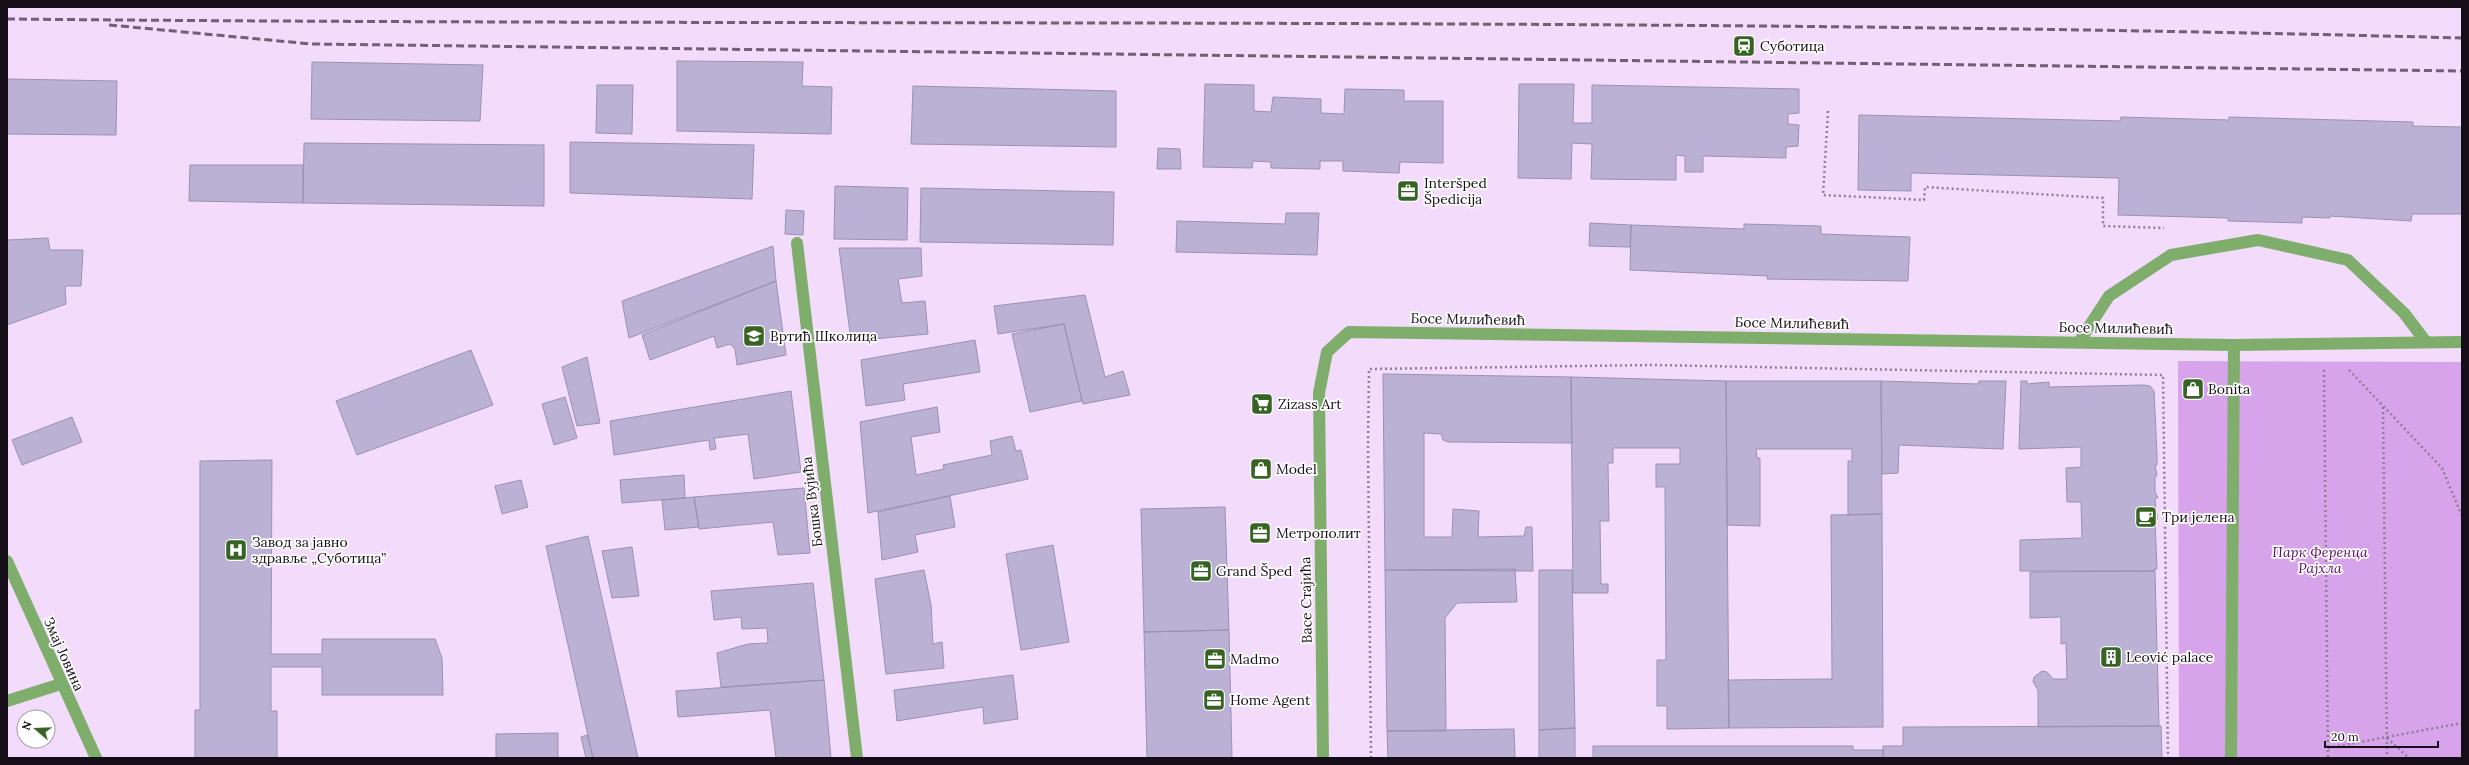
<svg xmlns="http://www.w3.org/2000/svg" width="2469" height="765" viewBox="0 0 2469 765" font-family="Lora,serif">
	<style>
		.green { fill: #d7a3ea }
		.building { fill: #bab1d4; stroke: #9a91b3 }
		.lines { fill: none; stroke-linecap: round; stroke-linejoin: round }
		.path { stroke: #8f7e94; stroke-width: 2.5; stroke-dasharray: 2 3; stroke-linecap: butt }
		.service { stroke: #7fad6c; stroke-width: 12 }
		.minor { stroke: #7fad6c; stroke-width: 12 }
		.rail { stroke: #6f6073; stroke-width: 3; stroke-dasharray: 8 4; stroke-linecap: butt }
		.labels { text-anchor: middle; stroke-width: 3.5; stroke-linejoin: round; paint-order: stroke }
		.poi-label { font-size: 14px; fill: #150d17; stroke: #fff; text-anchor: start }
		.street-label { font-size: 14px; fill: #150d17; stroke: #fff }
		.park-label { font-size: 14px; font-style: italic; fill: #58096d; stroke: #fff }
	</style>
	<rect width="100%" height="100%" fill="#f3dbfb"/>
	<path class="green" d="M2178 361 2462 362V758H2179Z"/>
	<path class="building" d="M677 61 803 62 802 86 832 87 831 134 677 131Z
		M312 62 483 65 480 121 311 119Z
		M7 79 117 81 116 135 7 134Z
		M1205 84 1254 85V111L1271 112 1273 97 1321 99V113L1344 114 1345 89 1404 90V101H1443V163L1400 162 1399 173 1343 171V161H1320V169L1271 168V162L1253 161 1252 168 1203 167Z
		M1519 84H1574L1573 123H1592V85L1799 89V113L1788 114V124L1799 125 1798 146 1786 147V158L1703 156V172H1685V156L1676 155V180L1591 179 1592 144 1572 143 1571 179 1518 178Z
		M597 85H633L632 134 596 133Z
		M913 86 1116 91V147L911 144Z
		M1859 115 2120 121 2121 117 2229 120V117L2413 122V126L2462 127V214H2412L2411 221 2330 216V218L2302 217V223L2228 221V218L2118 215 2119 178 1911 173V191L1858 190Z
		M570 142 754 145 752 199 570 193Z
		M304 143 544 145V206L303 203Z
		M1158 148 1180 149 1181 169H1157Z
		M190 165H303V203L189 201Z
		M835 186 908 188 907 240 834 239Z
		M921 188 1114 192 1113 245 920 242Z
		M786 210 804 211 803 235 785 234Z
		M1286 213H1319L1317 255 1176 252 1177 221 1285 224Z
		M1590 223 1631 225 1630 247 1589 246Z
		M1744 224 1821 226V234L1910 237 1908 281 1767 279 1768 276 1630 270 1631 225 1744 229Z
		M48 238 50 250H83L81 286H65L66 304 7 325V240Z
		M773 246 776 281 629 338 622 301Z
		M839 248H921L922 276 898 279 902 303 925 301 928 334 851 341Z
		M776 281 786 355 737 365 735 349 730 344 717 348 714 336 650 360 642 335Z
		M1085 295 1105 377 1123 371 1130 395 1083 404 1064 324 998 334 994 306Z
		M1064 324 1082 401 1030 412 1012 334Z
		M975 340 980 372 903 384 905 400 866 406 861 360Z
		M471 350 493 405 357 455 336 401Z
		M587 357 600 423 577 426 562 367Z
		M1383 374 1571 377 1572 443 1448 442 1443 440 1441 434 1424 433V537H1452L1453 509 1479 511 1478 537 1524 536 1526 527H1532L1533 571 1385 570Z
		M1571 377 1726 381 1729 728 1667 729V706H1657V660H1666L1665 487H1656V464H1680V448H1613V463H1608L1609 521H1600L1601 584H1608V593H1573Z
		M1726 381H1881L1882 514 1848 515V461H1852V449H1756L1757 458H1760V526L1727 525Z
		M1881 381 1978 384 1979 381H2006L2003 449 1899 445 1898 473 1882 474Z
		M2021 381H2027V384L2049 382V387L2144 385 2150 386 2154 391 2157 454V465H2155L2157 476H2155V492L2158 498H2155L2156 513H2157V520H2155L2157 569H2154L2155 571H2020V540L2082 538 2081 502H2067L2066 468 2081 467V447L2019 449Z
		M791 391 801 472 754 479 748 434 714 438 716 449 710 450 709 440 614 455 610 421Z
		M565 397 577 438 554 445 542 404Z
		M937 407 940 432 911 437 916 475 944 469 943 465 992 455 990 441 1012 436 1016 451 1021 450 1028 479 868 513 860 422Z
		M72 417 82 442 22 465 12 440Z
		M272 460 271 654H322V639H435L442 658 443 695H322V667H271V711H277V758H195V710H200V461Z
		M684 475 685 498 622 503 620 480Z
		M521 480 528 507 502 514 495 486Z
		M804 488 810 553 778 555 773 522 699 529 694 497Z
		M950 496 955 527 915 535 918 552 882 560 878 512Z
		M694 497 699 527 665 530 662 500Z
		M1225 507 1229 630 1144 632 1141 509Z
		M1882 514 1883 727 1729 728 1728 680 1832 679 1831 515Z
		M588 536 638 758H593L546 546Z
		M1053 545 1069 642 1021 650 1006 554Z
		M632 547 639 596 612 598 602 551Z
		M1515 569 1517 602 1457 603 1445 618 1446 731H1387L1385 570Z
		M924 570 931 605 933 644 942 642 944 668 886 674 875 579Z
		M1539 570H1572L1575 728 1539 730Z
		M2155 571 2159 726 2038 727V690L2033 682 2034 677 2042 671 2047 672 2053 679H2067L2066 643 2061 644V617L2030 618V572Z
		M813 583 824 680 721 687 717 653 748 644 768 643 767 628 742 629 741 617 714 620 711 591Z
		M1229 630 1232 758H1147L1144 632Z
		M1013 675 1018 719 984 724 983 707 897 721 894 690Z
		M824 680 831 758H776L770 710 678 717 676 691Z
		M2161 726 2162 758H1883V746H1903V727Z
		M1575 728V758H1539V730Z
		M1514 729 1515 758H1388L1387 731Z
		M558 733V758H496V734Z
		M587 735 593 758H586L581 737Z
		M1593 746H1853V750H1883V758H1593Z"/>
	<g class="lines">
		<path class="path" d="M1828 111 1823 195 1924 200 1925 187 2103 198V226L2164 228
			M2324 370 2328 758
			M2349 370 2442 468 2462 516
			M2383 407 2387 758
			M2387 738 2409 758
			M2328 748 2462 723
			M1371 758 1368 445 1369 369 1654 365 2163 375 2168 758"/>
		<path class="service" d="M2079 342 2109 296 2171 255 2258 240 2348 260 2404 313 2426 342"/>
		<path class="minor" d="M797 243 857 758
			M7 561 96 758
			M7 701 61 684
			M1323 758 1319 393 1327 352 1349 332 2234 345
			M2231 758 2234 345 2462 342"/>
		<path class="rail" d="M7 19C825 27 1644 16 2462 38
			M109 25 312 44 2462 71"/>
	</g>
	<defs>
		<g id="station-square" transform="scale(1.15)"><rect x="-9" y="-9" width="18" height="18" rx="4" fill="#376422" stroke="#fff"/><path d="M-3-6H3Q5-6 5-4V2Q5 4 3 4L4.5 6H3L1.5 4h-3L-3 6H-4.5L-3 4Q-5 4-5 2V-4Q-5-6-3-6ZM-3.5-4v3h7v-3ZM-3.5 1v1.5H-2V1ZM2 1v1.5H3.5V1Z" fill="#fff"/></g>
		<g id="office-square" transform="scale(1.15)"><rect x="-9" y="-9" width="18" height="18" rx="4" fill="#376422" stroke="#fff"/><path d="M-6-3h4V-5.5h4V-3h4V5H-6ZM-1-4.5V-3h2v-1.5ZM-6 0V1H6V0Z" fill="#fff"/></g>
		<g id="school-square" transform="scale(1.15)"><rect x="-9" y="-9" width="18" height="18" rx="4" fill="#376422" stroke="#fff"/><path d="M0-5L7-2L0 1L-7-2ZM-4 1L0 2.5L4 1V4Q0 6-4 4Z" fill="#fff"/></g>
		<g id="shop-square" transform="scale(1.15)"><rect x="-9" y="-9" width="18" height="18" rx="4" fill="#376422" stroke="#fff"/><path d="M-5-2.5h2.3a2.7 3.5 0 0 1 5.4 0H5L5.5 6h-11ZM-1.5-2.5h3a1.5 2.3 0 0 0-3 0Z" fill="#fff"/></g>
		<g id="supermarket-square" transform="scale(1.15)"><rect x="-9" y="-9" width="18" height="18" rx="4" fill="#376422" stroke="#fff"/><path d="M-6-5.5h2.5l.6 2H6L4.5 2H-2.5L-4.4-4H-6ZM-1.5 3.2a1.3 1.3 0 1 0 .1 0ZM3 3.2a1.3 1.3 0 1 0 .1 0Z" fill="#fff"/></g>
		<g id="cafe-square" transform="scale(1.15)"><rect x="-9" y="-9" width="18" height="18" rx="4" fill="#376422" stroke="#fff"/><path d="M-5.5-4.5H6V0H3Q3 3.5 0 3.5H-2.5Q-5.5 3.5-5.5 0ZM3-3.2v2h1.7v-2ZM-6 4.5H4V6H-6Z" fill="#fff"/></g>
		<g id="hospital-square" transform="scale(1.15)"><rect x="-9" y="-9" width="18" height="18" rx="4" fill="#376422" stroke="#fff"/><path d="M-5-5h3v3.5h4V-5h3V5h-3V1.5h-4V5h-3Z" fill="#fff"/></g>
		<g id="building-square" transform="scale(1.15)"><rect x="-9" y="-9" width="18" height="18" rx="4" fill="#376422" stroke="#fff"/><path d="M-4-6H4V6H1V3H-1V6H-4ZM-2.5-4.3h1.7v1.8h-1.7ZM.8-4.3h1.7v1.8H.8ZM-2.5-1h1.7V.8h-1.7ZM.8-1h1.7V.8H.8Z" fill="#fff"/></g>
	</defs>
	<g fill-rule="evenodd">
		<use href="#station-square" x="1744" y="46"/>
		<use href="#office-square" x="1408" y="191"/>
		<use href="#school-square" x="754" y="336"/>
		<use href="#shop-square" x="2193" y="389"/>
		<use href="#supermarket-square" x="1262" y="404"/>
		<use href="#shop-square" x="1261" y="469"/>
		<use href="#cafe-square" x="2146" y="517"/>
		<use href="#office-square" x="1260" y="533"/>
		<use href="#hospital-square" x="236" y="550"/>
		<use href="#office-square" x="1201" y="571"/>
		<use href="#building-square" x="2111" y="657"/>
		<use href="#office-square" x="1215" y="659"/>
		<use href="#office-square" x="1214" y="700"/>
	</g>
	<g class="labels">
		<g class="poi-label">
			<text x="1760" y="51">Суботица</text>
			<text x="1424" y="188">Interšped<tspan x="1424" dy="16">Špedicija</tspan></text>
			<text x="770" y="341">Вртић Школица</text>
			<text x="2208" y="394">Bonita</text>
			<text x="1278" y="409">Zizass Art</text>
			<text x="1276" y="474">Model</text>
			<text x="2162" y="522">Три јелена</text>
			<text x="1276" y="538">Метрополит</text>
			<text x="252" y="547">Завод за јавно<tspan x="252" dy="16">здравље „Суботица”</tspan></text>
			<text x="1216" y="576">Grand Šped</text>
			<text x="2126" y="662">Leović palace</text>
			<text x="1230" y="664">Madmo</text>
			<text x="1230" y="705">Home Agent</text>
		</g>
		<g class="street-label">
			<text transform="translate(1468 319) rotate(1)" y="5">Босе Милићевић</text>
			<text transform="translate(1792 323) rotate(1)" y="5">Босе Милићевић</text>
			<text transform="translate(2116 328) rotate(1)" y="5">Босе Милићевић</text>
			<text transform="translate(812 502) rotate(-97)" y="5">Бошка Вујића</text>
			<text transform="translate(1306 600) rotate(-91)" y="5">Васе Стајића</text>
			<text transform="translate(64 654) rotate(66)" y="5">Змај Јовина</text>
		</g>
		<g class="park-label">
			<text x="2320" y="557">Парк Ференца<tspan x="2320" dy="16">Рајхла</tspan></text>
		</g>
	</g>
	<rect width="2469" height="765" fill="none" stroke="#150d17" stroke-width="16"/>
	<g transform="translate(36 729) rotate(289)"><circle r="19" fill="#ffffff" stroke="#a19ea2"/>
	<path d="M0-3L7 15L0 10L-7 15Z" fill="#376422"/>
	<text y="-6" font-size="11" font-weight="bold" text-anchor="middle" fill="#150d17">N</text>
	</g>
	<path d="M2325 741v6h113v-6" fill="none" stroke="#150d17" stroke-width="2"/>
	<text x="2331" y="741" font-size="12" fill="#150d17" stroke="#ffffff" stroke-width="3" paint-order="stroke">20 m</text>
</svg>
